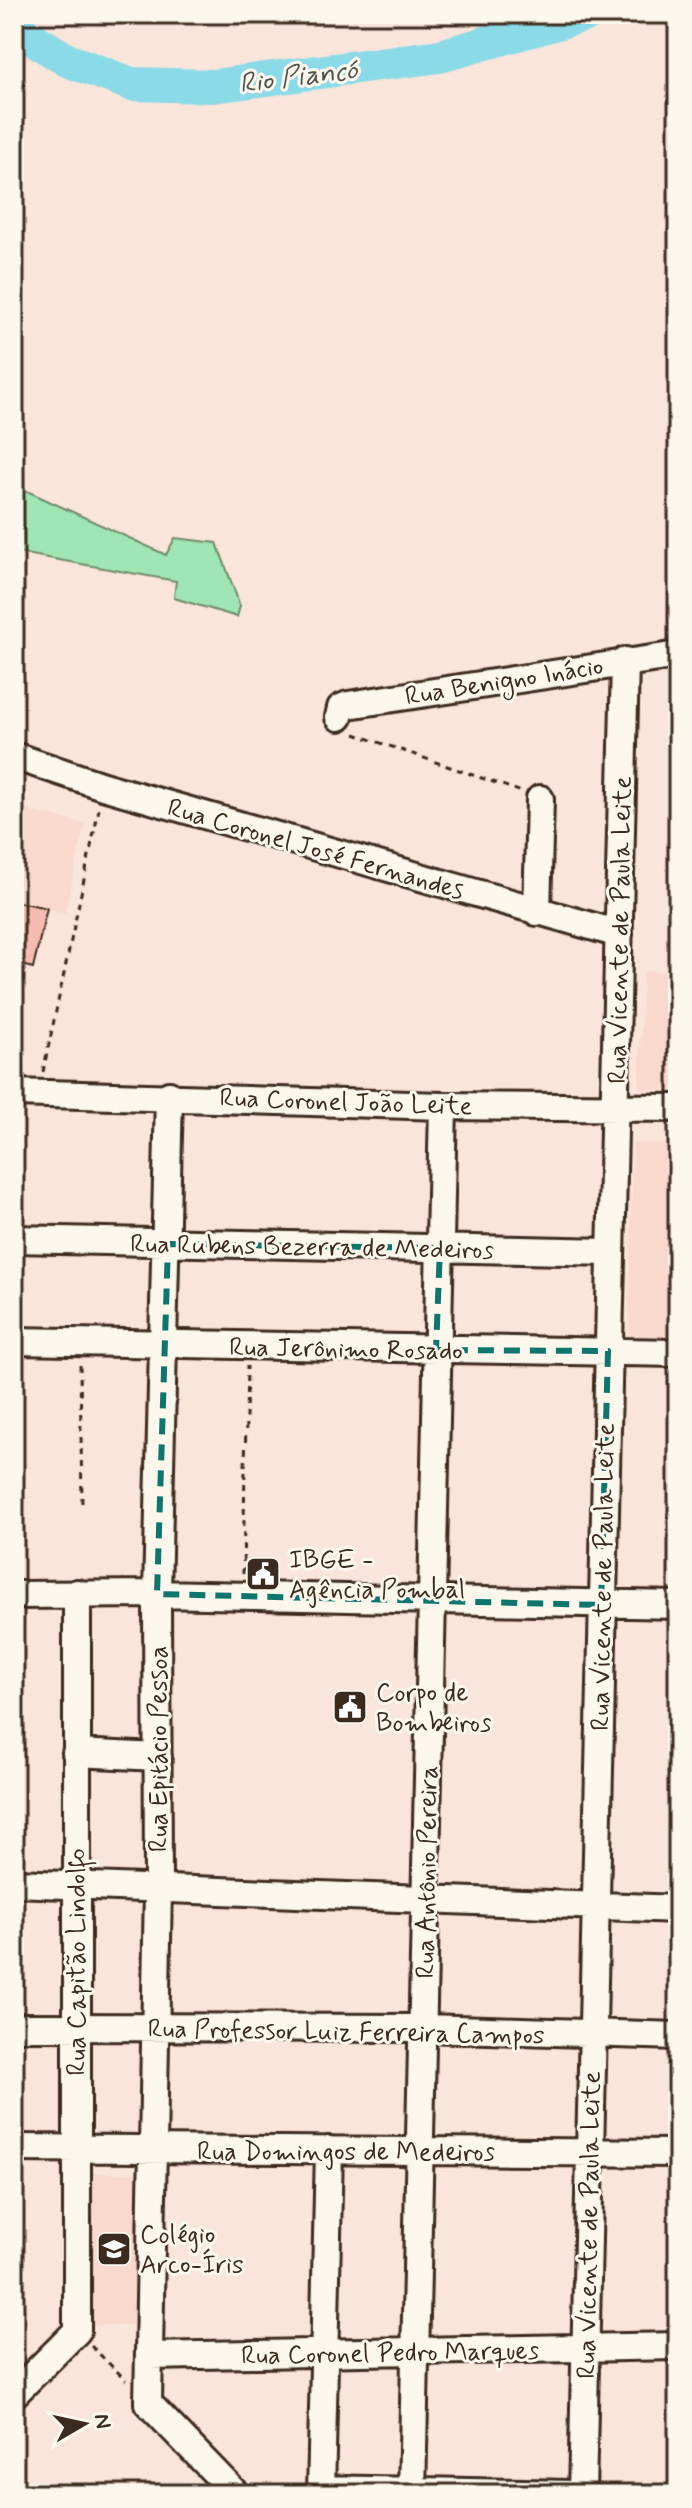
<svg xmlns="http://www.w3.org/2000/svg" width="692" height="2508" viewBox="0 0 692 2508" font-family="Mynerve,sans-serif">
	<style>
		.built { fill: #f9d9ce }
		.green { fill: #9fe6b4; stroke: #6d8869; stroke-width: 2 }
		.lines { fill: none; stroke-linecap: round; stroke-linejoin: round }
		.river { stroke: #8bdae7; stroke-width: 34 }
		.building { fill: #f7bcb1; stroke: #3b2a1e; stroke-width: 2 }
		.minor-casing { stroke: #3b2a1e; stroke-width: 32 }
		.path { stroke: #3b2a1e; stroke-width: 3; stroke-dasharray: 6 6; stroke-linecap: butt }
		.minor { stroke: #fbf7ec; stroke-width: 26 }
		.marked { fill: none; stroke: #0f766e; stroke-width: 6; stroke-dasharray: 16 10; stroke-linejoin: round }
		.labels { text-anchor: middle; stroke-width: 6; stroke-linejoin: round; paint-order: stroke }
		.street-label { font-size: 26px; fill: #3b2a1e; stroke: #fbf7ec }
		.poi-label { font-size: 26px; fill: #3b2a1e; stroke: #fbf7ec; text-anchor: start }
		.water-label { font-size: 28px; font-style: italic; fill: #4f5650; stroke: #fbf7ec }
	</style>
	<rect width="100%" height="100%" fill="#fae5da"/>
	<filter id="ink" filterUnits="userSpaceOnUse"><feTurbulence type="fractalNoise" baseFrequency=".0125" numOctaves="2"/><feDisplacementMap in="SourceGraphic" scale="16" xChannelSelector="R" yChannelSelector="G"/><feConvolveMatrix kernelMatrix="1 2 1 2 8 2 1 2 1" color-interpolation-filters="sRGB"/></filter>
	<g filter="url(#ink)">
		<path class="built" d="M14 807 85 824 65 913 14 901Z
			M643 971 678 972V1090L639 1089Z
			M633 1143 678 1144V1354L628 1353Z
			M88 2173H141L140 2326 88 2325Z"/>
		<path class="green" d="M14 485 166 555 175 538 217 543 240 606 237 617 174 598 176 581 14 552Z"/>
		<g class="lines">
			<path class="river" d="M14 27 67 60 131 84 213 86 440 56 589 14"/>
		</g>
		<path class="building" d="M14 901 47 908 33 968 14 963Z"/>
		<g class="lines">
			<g class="minor-casing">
				<path id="minor" d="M339 717 341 708 348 705 678 655
					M14 756 103 786 619 934
					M537 912 540 799
					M14 1093 443 1106 678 1108
					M169 1095 157 1594 158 1889 148 2403 236 2494
					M14 1239 610 1252
					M14 1341 678 1353
					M14 1595 157 1594 678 1605
					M76 1753 158 1757
					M14 1883 678 1909
					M14 2027 424 2028 678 2036
					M14 2148 678 2153
					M149 2356 678 2346
					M14 2394 77 2331V1593
					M321 2489 572 2494
					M321 2494 329 2150
					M412 2494 443 1106
					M582 2494 625 661"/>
			</g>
			<path class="path" d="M355 734 522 792
				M43 1072 99 809
				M80 1365 82 1505
				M243 1574 247 1366
				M91 2346 126 2380"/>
			<use href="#minor" class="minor"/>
		</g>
	</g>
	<path class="marked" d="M168 1244 440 1248 436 1350 608 1351 601 1605 157 1594Z"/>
	<defs>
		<g id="civic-square" transform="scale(1.8)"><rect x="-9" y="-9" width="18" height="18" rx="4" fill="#3b2a1e" stroke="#fbf7ec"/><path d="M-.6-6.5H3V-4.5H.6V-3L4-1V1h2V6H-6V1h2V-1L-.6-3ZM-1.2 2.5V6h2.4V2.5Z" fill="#fff"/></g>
		<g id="school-square" transform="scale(1.8)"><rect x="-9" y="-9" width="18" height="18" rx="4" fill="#3b2a1e" stroke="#fbf7ec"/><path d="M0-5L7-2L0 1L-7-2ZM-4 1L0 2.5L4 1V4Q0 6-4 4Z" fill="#fff"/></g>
	</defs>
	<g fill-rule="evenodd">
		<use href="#civic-square" x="263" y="1574"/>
		<use href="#civic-square" x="350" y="1707"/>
		<use href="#school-square" x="114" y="2249"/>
	</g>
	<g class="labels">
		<g class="street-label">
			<text transform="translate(504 680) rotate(-9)" y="9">Rua Benigno Inácio</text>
			<text transform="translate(316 848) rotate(16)" y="9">Rua Coronel José Fernandes</text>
			<text transform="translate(619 930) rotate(-89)" y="9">Rua Vicente de Paula Leite</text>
			<text transform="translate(346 1101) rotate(2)" y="9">Rua Coronel João Leite</text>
			<text transform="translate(312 1246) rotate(1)" y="9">Rua Rubens Bezerra de Medeiros</text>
			<text transform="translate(346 1348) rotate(1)" y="9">Rua Jerônimo Rosado</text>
			<text transform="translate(602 1577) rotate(-89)" y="9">Rua Vicente de Paula Leite</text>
			<text transform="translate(158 1749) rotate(-90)" y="9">Rua Epitácio Pessoa</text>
			<text transform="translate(426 1872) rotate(-89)" y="9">Rua Antônio Pereira</text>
			<text transform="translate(76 1962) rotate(-90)" y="9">Rua Capitão Lindolfo</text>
			<text transform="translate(346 2031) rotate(1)" y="9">Rua Professor Luiz Ferreira Campos</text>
			<text x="346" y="2160">Rua Domingos de Medeiros</text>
			<text transform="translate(588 2225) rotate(-89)" y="9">Rua Vicente de Paula Leite</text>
			<text transform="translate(390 2352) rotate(-1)" y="9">Rua Coronel Pedro Marques</text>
		</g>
		<g class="poi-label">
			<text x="289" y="1568">IBGE -<tspan x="289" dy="30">Agência Pombal</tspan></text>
			<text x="376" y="1701">Corpo de<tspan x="376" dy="30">Bombeiros</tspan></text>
			<text x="140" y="2243">Colégio<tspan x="140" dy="30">Arco-Íris</tspan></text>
		</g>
		<g class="water-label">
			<text transform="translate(298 75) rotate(-7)" y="10">Rio Piancó</text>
		</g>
	</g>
	<rect width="692" height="2508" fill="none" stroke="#fbf7ec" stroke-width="48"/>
	<rect x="24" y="24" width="644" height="2460" fill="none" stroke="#3b2a1e" stroke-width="3" filter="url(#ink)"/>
	<g transform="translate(84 2424) rotate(81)" stroke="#fbf7ec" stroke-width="6" paint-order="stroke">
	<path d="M0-6L14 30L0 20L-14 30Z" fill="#3b2a1e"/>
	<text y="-12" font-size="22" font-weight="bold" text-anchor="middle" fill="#3b2a1e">N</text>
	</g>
</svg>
